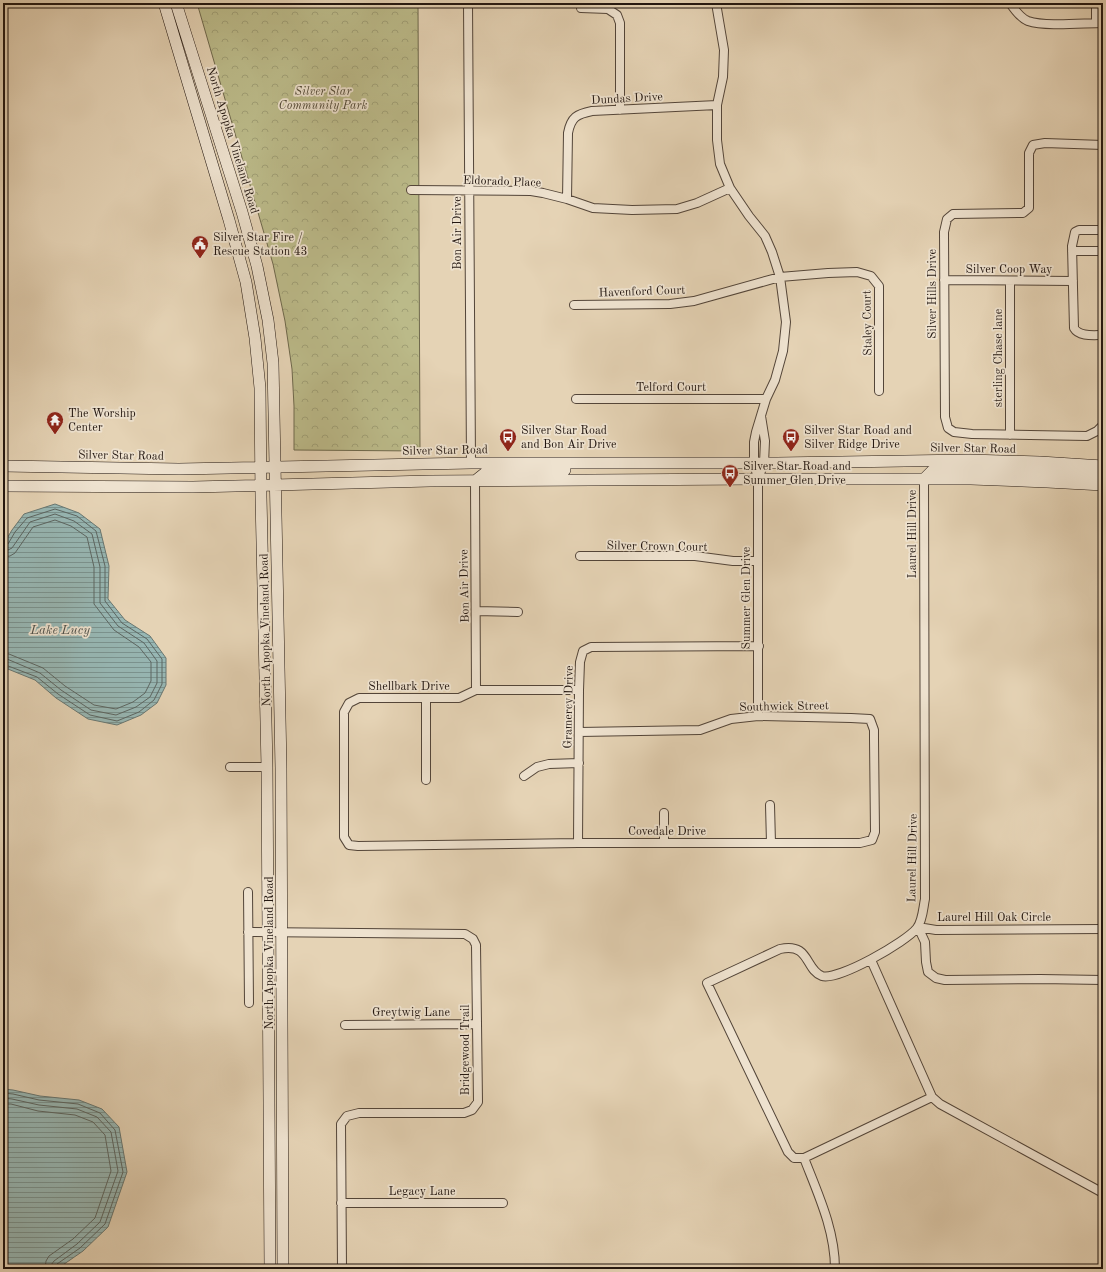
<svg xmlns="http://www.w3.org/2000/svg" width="1106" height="1272" viewBox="0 0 1106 1272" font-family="'Old Standard TT',serif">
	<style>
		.park { fill: url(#park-crowns); stroke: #6e684c }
		.water { fill: url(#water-rules); stroke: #687772 }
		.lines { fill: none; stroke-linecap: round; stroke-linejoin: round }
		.shore { stroke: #5c6662; stroke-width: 1 }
		.street-casing { stroke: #534539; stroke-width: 10 }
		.secondary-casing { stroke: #221610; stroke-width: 12 }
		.street { stroke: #eee2cf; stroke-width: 8 }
		.secondary { stroke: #eee2cf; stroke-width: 11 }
		.labels { text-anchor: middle; stroke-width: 3.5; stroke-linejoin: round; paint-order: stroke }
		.park-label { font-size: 12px; font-style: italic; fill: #504734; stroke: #eee2cf }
		.street-label { font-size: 12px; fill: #221610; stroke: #eee2cf }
		.poi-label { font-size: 12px; fill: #221610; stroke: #eee2cf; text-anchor: start }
		.water-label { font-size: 13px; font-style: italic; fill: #4b4e49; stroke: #eee2cf }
	</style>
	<defs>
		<pattern id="park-crowns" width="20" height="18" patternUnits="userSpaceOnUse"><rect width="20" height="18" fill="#bbba89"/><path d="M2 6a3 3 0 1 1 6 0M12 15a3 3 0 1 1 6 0" fill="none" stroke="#a09f75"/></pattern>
		<pattern id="water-rules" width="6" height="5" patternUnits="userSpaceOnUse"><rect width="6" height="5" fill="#97b7b4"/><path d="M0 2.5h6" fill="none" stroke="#7b9491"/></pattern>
	</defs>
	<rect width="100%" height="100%" fill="#e5d3b5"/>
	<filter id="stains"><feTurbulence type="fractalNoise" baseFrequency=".005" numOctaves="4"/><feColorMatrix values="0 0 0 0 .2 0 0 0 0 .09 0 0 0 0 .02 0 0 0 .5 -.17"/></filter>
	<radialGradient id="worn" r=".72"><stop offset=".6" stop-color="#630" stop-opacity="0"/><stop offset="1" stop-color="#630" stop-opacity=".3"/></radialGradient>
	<path class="park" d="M197 3H418L420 451 294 450V406L292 369 285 321 273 264Z"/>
	<path class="water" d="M55 504 79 513 100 529 109 566 108 599 125 620 150 636 166 658V685L157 703 141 715 117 725 88 719 56 698 35 680 3 667V545L12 530 24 514Z
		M3 1089 13 1090 40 1096 79 1100 102 1109 119 1127 127 1172 108 1227 83 1251 57 1269H3Z"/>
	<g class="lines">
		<path class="shore" d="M3 546 8 544 15 532 27 518 55 509 77 516 96 531 105 566V601L122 623 147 639 162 659V684L154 700 139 712 117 721 90 715 58 694 37 677 3 664
			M3 551 8 550 12 548 30 522 55 514 74 521 92 534 100 567V603L118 626 144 643 157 661V683L150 697 136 707 116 715 91 710 61 690 40 673 7 659H3
			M3 557 10 556 15 553 33 527 55 520 71 526 87 537 94 567V604L114 630 139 647 151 662V681L145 693 133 702 116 709 94 705 65 686 43 668 9 654 3 653
			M3 1093 13 1094 39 1100 78 1104 100 1113 115 1130 123 1172 105 1224 80 1248 57 1264 56 1269
			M3 1098 12 1099 39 1105 77 1109 97 1117 111 1132 118 1171 100 1222 77 1244 54 1261 51 1265V1269
			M3 1104H11L38 1111 75 1115 93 1122 105 1135 111 1171 95 1218 73 1239 49 1256 46 1261 45 1269"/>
		<g class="street-casing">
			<path id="street" d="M468 3 471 463
				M716 3 724 50 723 77 717 105V140L720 164 730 188 749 216 765 236 772 252 780 277 786 322 783 351 775 380 766 399 756 432 754 442V463L758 479V716
				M1010 3C1014 9 1020 18 1028 21 1046 27 1083 23 1103 23
				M581 8 608 9 617 15 620 23V110
				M1096 23V3
				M1103 145 1045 143 1033 145 1029 153V208L1023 213 953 214 947 219 944 232 945 417 948 428 954 432 972 434 1087 436 1097 431 1103 425
				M411 190 531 191 543 193 567 199 593 208 632 210 677 209 697 203 730 188
				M567 199 568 133C571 117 577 114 592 111L717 105
				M1103 230H1079L1075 232 1072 246 1074 328C1079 337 1094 335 1103 335
				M1072 251H1103
				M944 280 1073 281
				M574 305 670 304 694 301 780 277 828 273 857 272 871 276 879 286V391
				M576 399H766
				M1010 435V281
				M758 479 764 463 765 441 761 416
				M924 479 925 899C923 908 923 920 917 928 906 942 838 981 822 976 805 970 810 942 780 949L707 983 788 1152 794 1158H804L932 1097
				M475 481 476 690
				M580 556H695L733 561H758
				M476 611 518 612
				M579 690H476L459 698H359L349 703 344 712V837L349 845 358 846 578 843H860L872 840 875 832 874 739V730L870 719 851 718 758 716 731 719 700 730 579 732
				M230 767H267
				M524 776 537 767 549 764 579 763
				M426 780V699
				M770 805 771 843
				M664 813V843
				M578 843 579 690 580 662 583 651 591 647 759 646
				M248 892 249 1003
				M918 927 925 942 926 962 928 972 936 978 945 980 1040 979 1103 980
				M918 927 936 930 1103 929
				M248 932 465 934 473 939 476 945 478 1102 472 1110 464 1113H359L347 1116 341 1124 342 1269
				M871 960 932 1097 940 1104 1103 1193
				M345 1025 477 1024
				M804 1158C818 1194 835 1230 835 1269
				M341 1203H503"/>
		</g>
		<g class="secondary-casing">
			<path id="secondary" d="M164 3 229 220 246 282 255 338 260 388 261 497 267 767 270 1269
				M176 3 242 212 257 266 268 320 273 363 281 768 283 1269
				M3 466 179 469 471 463H777L969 460 1040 462 1103 466
				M924 479 932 471 937 469 1023 470 1038 463
				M1025 479 1042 473 1103 476
				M475 481 485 473 500 471 565 470
				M3 486 193 487 430 481 758 479H971L1047 482 1103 485"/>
		</g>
		<use href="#street" class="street"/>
		<use href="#secondary" class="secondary"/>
	</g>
	<defs>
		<g id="civic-pin" transform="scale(0.9)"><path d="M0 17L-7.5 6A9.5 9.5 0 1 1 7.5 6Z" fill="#8f2418" stroke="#eee2cf"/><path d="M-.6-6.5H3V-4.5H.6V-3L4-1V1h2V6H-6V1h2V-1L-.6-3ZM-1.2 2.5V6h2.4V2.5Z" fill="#fff"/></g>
		<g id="temple-pin" transform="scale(0.9)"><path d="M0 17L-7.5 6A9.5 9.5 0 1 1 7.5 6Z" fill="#8f2418" stroke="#eee2cf"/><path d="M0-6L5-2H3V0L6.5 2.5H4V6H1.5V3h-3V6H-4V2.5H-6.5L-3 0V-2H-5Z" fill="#fff"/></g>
		<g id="bus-pin" transform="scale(0.9)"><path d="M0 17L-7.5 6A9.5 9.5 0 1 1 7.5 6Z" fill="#8f2418" stroke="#eee2cf"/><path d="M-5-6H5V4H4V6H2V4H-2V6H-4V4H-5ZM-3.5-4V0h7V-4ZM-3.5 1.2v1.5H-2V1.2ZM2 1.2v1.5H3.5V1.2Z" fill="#fff"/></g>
	</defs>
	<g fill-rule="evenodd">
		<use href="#civic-pin" x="200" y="244"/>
		<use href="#temple-pin" x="55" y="420"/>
		<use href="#bus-pin" x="508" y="437"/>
		<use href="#bus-pin" x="791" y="437"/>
		<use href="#bus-pin" x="730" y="473"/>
	</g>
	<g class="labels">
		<g class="park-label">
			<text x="323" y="95">Silver Star<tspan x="323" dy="14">Community Park</tspan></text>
		</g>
		<g class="street-label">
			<text transform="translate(627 98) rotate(-3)" y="4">Dundas Drive</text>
			<text transform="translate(233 140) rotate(73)" y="4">North Apopka Vineland Road</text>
			<text transform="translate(502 181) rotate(2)" y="4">Eldorado Place</text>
			<text transform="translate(457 233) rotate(-90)" y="4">Bon Air Drive</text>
			<text x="1009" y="273">Silver Coop Way</text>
			<text transform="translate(642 291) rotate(-2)" y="4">Havenford Court</text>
			<text transform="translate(932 294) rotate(-90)" y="4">Silver Hills Drive</text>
			<text transform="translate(867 323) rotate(-91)" y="4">Staley Court</text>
			<text transform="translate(998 358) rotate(-90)" y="4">sterling Chase lane</text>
			<text x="671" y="391">Telford Court</text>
			<text transform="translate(973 448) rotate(1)" y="4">Silver Star Road</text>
			<text transform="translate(445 450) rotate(-1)" y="4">Silver Star Road</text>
			<text transform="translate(121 455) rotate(1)" y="4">Silver Star Road</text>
			<text transform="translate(912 534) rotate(-90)" y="4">Laurel Hill Drive</text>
			<text transform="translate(657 546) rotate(1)" y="4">Silver Crown Court</text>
			<text transform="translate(464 586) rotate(-91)" y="4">Bon Air Drive</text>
			<text transform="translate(746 598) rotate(-90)" y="4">Summer Glen Drive</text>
			<text transform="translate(265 630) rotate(-91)" y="4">North Apopka Vineland Road</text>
			<text x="409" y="690">Shellbark Drive</text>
			<text transform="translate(784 706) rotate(-1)" y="4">Southwick Street</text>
			<text transform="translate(568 707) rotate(-89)" y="4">Gramercy Drive</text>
			<text x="667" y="835">Covedale Drive</text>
			<text transform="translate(912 858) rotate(-89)" y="4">Laurel Hill Drive</text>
			<text x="994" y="921">Laurel Hill Oak Circle</text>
			<text transform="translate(269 953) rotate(-90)" y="4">North Apopka Vineland Road</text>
			<text x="411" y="1016">Greytwig Lane</text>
			<text transform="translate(465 1050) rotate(-90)" y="4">Bridgewood Trail</text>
			<text x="422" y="1195">Legacy Lane</text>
		</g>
		<g class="poi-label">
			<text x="213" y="241">Silver Star Fire /<tspan x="213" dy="14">Rescue Station 43</tspan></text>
			<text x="68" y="417">The Worship<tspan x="68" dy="14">Center</tspan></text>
			<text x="521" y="434">Silver Star Road<tspan x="521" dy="14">and Bon Air Drive</tspan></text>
			<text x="804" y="434">Silver Star Road and<tspan x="804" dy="14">Silver Ridge Drive</tspan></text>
			<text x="743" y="470">Silver Star Road and<tspan x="743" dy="14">Summer Glen Drive</tspan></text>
		</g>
		<g class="water-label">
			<text x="60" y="634">Lake Lucy</text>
		</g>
	</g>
	<rect width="1106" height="1272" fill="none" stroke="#e5d3b5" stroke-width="16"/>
	<rect x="4" y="4" width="1098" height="1264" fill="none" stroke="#221610" stroke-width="2"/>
	<rect x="8" y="8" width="1090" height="1256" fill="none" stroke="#221610"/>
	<rect width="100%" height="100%" filter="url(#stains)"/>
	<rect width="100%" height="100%" fill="url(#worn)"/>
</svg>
